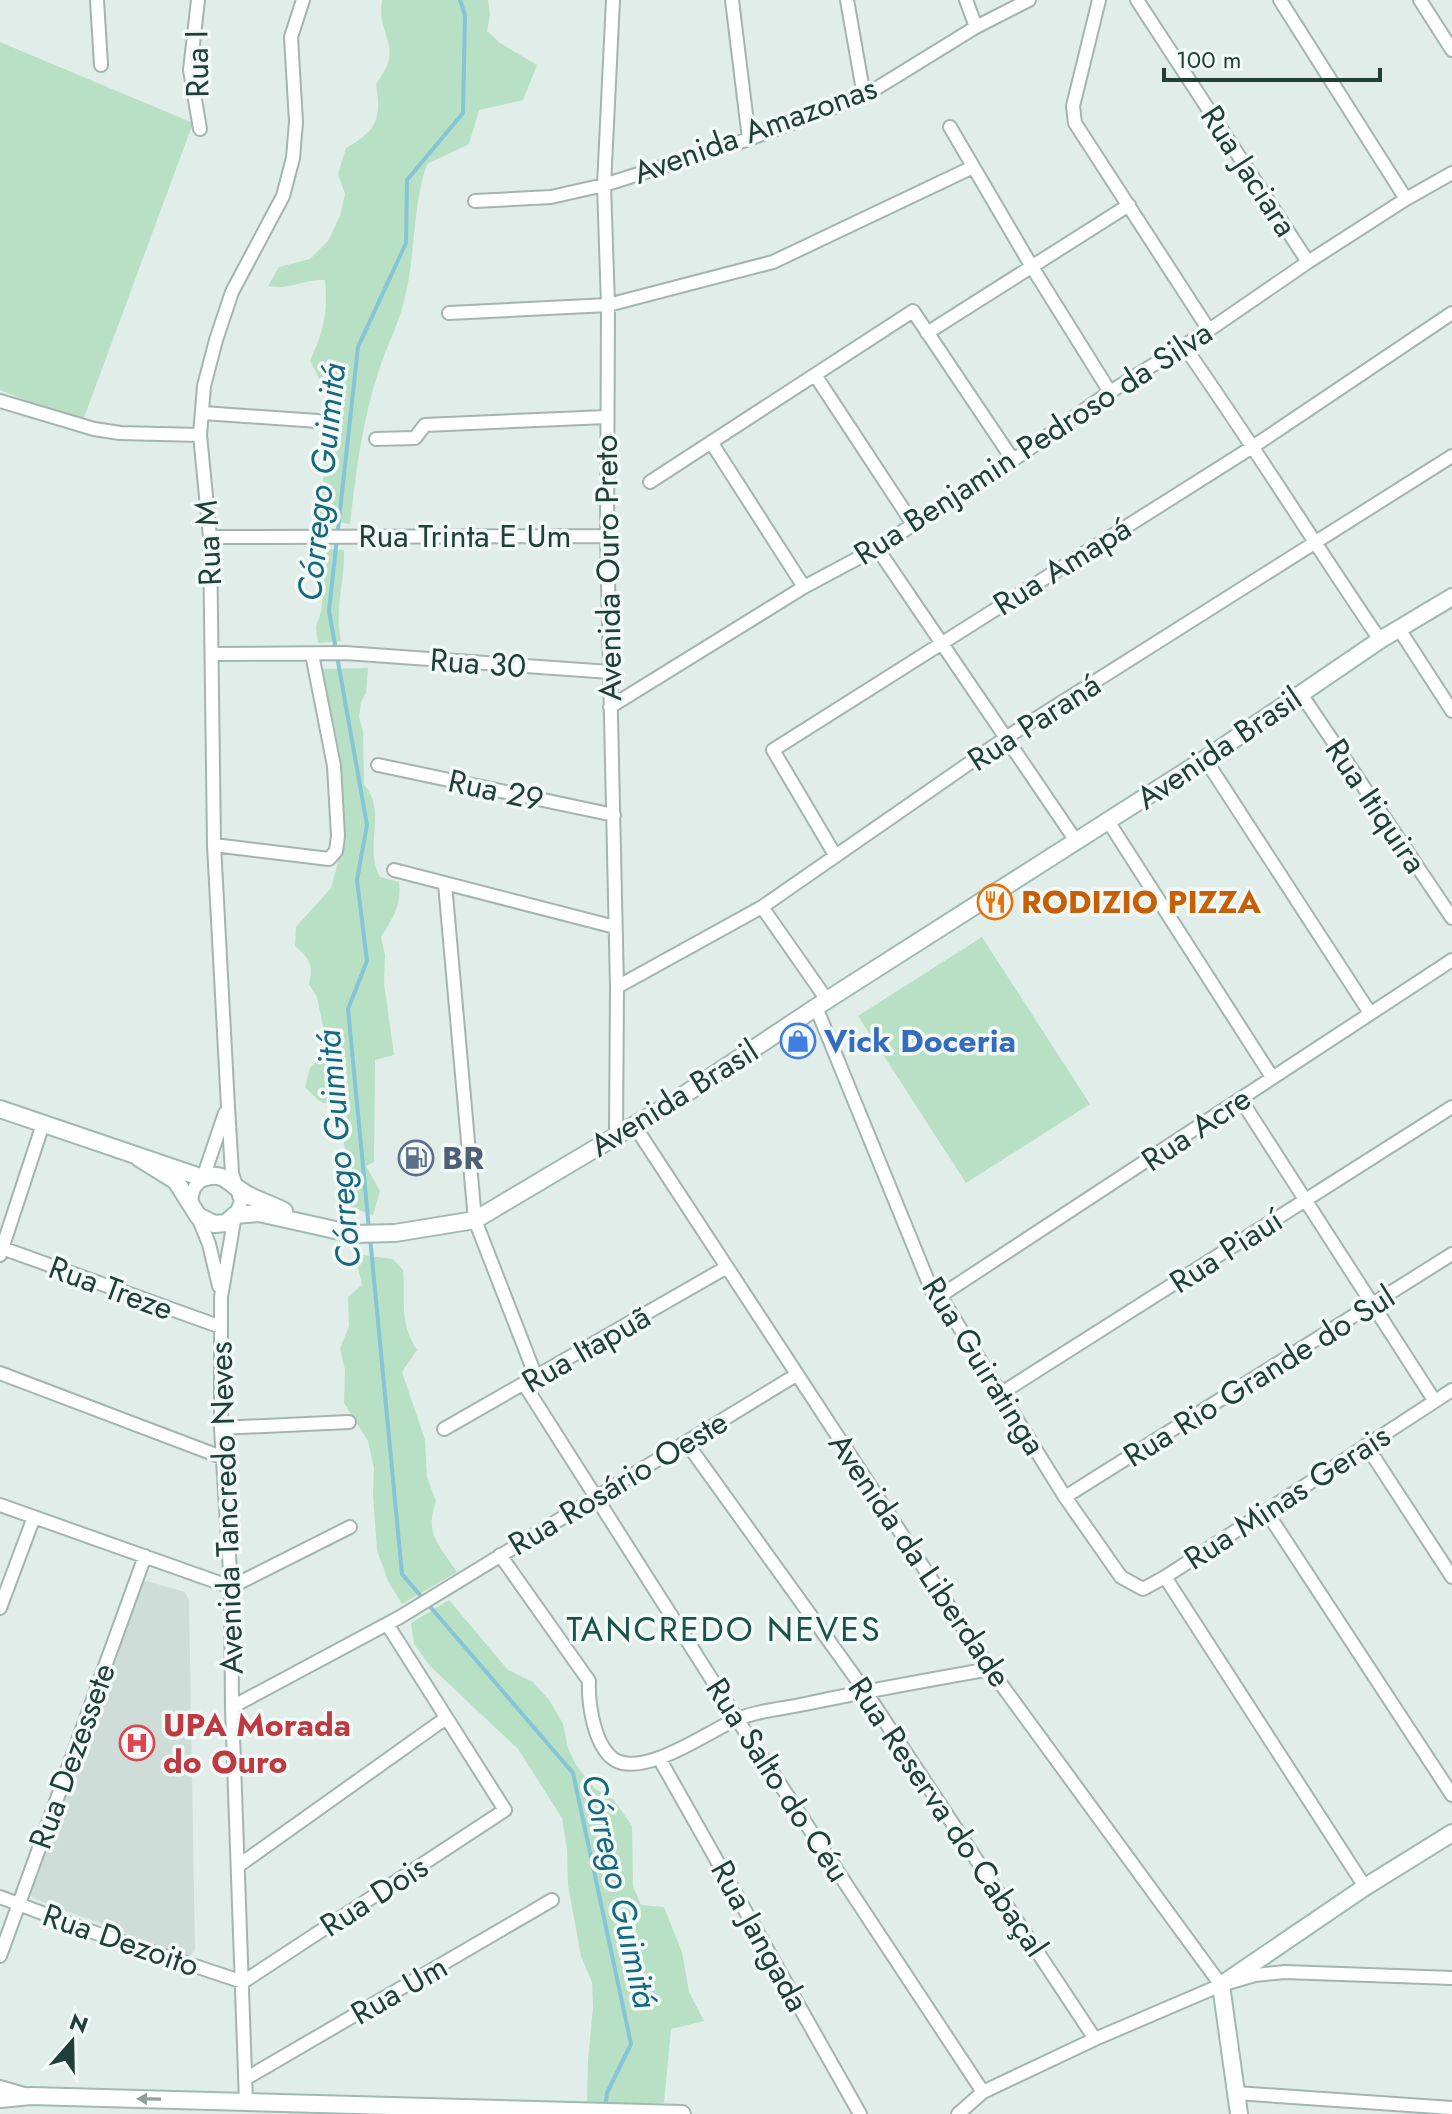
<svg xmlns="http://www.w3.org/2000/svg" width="1452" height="2114" viewBox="0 0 1452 2114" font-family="Jost,sans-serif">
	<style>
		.built { fill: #cfddd8 }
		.green { fill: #b8e0c5 }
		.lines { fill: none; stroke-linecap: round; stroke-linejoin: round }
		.stream { stroke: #85c5d6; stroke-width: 4 }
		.minor-casing { stroke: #a3b5b0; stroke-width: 16 }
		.secondary-casing { stroke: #9fbab2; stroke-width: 20 }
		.minor { stroke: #fff; stroke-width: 12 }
		.secondary { stroke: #fff; stroke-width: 16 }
		.oneway { fill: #909f9c }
		.labels { text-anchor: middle; stroke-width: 7; stroke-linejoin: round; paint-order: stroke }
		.street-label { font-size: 32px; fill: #203f39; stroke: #f2f9f6 }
		.food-label { font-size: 32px; font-weight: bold; fill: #c56008; stroke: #f2f9f6; text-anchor: start }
		.shop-label { font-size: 32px; font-weight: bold; fill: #366cbe; stroke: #f2f9f6; text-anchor: start }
		.service-label { font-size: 32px; font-weight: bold; fill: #4e5e75; stroke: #f2f9f6; text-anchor: start }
		.health-label { font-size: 32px; font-weight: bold; fill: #be3a42; stroke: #f2f9f6; text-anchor: start }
		.water-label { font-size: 34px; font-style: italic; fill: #166880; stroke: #f2f9f6 }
		.neighbourhood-label { font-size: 34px; letter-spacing: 2px; fill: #1a5349; stroke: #f2f9f6 }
	</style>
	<rect width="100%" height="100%" fill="#e1ede8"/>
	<path class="built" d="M147 1581 185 1592 189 1601 195 1950 189 1957 32 1898 30 1886 139 1584Z"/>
	<path class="green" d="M382 0H488L490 15 487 31 500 43 537 65 523 100 479 110 469 144 427 164C412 206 416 253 405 297 399 324 386 347 378 373 362 422 356 472 350 524L319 519 327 442 334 427 336 406 331 388 322 384 310 361C324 330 328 313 325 280 302 279 293 290 268 286L279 267 310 259 328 241 340 216 345 194 338 174 346 148C376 131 382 119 376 84 406 44 376 39 382 0Z
		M0 42 193 123 82 423 0 390Z
		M327 549 344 550C345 583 334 609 341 641L318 643 316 627 321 612Z
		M368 668 366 693 361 702 359 717 363 731 364 785C388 812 363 845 380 877L399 882C402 904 393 918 381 937L385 955 384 983 394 1055 375 1060 374 1162 366 1166 380 1191 373 1215 350 1207V1175L337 1108 319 1101 305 1087 310 1068 321 1055 325 1036 317 997 309 984C314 965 309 958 295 946L296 927 331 888 341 851 344 827 340 784V754L322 669Z
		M982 937 1090 1104 966 1183 858 1016Z
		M355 1254 393 1259 403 1270C406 1304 398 1318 417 1350L402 1372 425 1440 427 1477 436 1501C424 1533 439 1545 457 1572L402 1604 388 1581 377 1550 373 1495 374 1468 368 1441 344 1403 345 1370 340 1348 349 1326 348 1297 362 1285Z
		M449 1600 508 1670 533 1682 550 1701 563 1724 568 1748 576 1765 594 1788 614 1800 632 1826 633 1886 641 1905 664 1907 682 1952 689 1992 704 2021 671 2029 664 2103H587L588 2060 593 2007 592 1982 581 1956 568 1885 567 1849 562 1818 518 1749 430 1666 414 1644 411 1623Z"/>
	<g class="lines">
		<path class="stream" d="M369 1229 348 1009 367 961 357 880 367 825 329 611 358 347 406 243 407 180 463 113 465 15 460 0
			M370 1237 402 1574 573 1773 631 2044 607 2093 605 2108"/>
		<g class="minor-casing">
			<path id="minor" d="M97 0 101 65
				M198 0 190 70 200 129
				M613 0 604 185 608 305 607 536 617 987 616 1136
				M732 0 749 139
				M847 0 864 96
				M966 0 976 27
				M1099 0 1073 106 1075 123 1209 330
				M1137 0 1308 262
				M1280 0 1406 199
				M1420 0 1452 50
				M950 127 1032 267 1110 392
				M475 201 551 197 604 185 749 139 864 96 976 27 1029 0
				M449 313 608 305 773 262 973 167
				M927 333 1129 205
				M1184 346C1252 443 1314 543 1380 640
				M815 375 913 524
				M0 401 94 429 120 433 200 435
				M203 413 318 421
				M376 439 415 438 425 425 606 417
				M711 442 804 587
				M650 482 913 311 1013 460
				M210 537 607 536
				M877 548 1076 841
				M1399 629 1452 711
				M213 654 345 653 610 672
				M1301 694 1452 918
				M610 707 804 587 877 548 1013 460 1110 392 1209 330 1308 262 1406 199 1452 173
				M1205 759 1370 1013
				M378 765 614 815
				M1108 821 1272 1077
				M214 845 329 859 336 851 338 836 334 766 312 654
				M835 855 773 750 1254 446 1452 313
				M394 870 615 927
				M445 884 475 1220 536 1377
				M762 907 827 1000
				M617 987 762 907 1007 737 1452 456
				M816 1007 932 1291 940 1296 1065 1497 1121 1577 1143 1589 1165 1577 1452 1390
				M1241 1100 1434 1400
				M634 1125 990 1669 1221 1985
				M2 1248 221 1327
				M0 1255 43 1124
				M219 1286 209 1244 191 1200 194 1188 203 1178 225 1113
				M940 1296 1452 960
				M0 1373 224 1458
				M524 1384 737 1719 983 2092
				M1000 1394 1452 1107
				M221 1428 349 1422
				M444 1429 727 1267
				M686 1442 865 1691 1095 2039
				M1366 1445 1452 1577
				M1065 1497 1452 1254
				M0 1505 231 1587 350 1527
				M1266 1511 1452 1795
				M500 1555 589 1681C588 1703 594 1747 615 1760 644 1777 706 1733 733 1721 754 1711 782 1709 805 1704 866 1691 928 1680 990 1669
				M1165 1577 1365 1887
				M0 1608 34 1517
				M232 1707 400 1617 796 1375
				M659 1758 860 2114
				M238 1866 446 1718
				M0 1897 87 1930 243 1982 505 1810 387 1624
				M0 1956 145 1556
				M245 2079 552 1900
				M0 2087 24 2094
				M1236 2093 1452 2108
				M246 2102 232 1707 231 1587 221 1428V1297L235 1215 241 1202 232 1173 228 1107 214 845 210 537 200 435 204 386 216 340 232 292 283 196 293 158 296 122 291 37 303 0
				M958 2114 983 2092 1095 2039 1221 1985 1255 1975 1285 1972 1452 1978"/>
		</g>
		<g class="secondary-casing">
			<path id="secondary" d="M0 1109 203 1178C226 1170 230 1186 248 1195 260 1201 272 1205 284 1211
				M139 1158 176 1181 198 1216 214 1224 226 1223 235 1215 259 1213 353 1234 395 1233 475 1220 670 1104 827 1000 1205 759 1380 640 1452 597
				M0 2099 31 2096 682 2114
				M1239 2114 1221 1985 1365 1887 1452 1833"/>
		</g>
		<use href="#minor" class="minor"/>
		<use href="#secondary" class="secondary"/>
	</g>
	<defs><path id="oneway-solid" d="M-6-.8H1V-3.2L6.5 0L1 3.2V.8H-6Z" transform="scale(2)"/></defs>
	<use class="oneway" href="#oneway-solid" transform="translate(149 2099) rotate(-179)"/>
	<defs>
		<g id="restaurant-ring" transform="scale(1.8)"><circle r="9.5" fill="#f2f9f6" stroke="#e8710a" stroke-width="1.5"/><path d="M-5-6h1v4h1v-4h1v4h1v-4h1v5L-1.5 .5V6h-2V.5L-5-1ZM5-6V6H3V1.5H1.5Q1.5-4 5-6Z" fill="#e8710a"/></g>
		<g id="shop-ring" transform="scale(1.8)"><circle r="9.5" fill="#f2f9f6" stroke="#3f7fe0" stroke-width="1.5"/><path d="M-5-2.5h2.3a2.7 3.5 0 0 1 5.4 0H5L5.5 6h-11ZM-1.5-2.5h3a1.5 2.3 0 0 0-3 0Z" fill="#3f7fe0"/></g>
		<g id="fuel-ring" transform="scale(1.8)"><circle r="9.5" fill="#f2f9f6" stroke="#5c6f8a" stroke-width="1.5"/><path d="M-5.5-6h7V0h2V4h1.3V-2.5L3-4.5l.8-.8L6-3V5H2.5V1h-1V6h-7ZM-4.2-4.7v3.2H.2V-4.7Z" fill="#5c6f8a"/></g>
		<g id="hospital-ring" transform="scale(1.8)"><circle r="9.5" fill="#f2f9f6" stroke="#e0444e" stroke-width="1.5"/><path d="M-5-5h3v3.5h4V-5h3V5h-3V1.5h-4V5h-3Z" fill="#e0444e"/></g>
	</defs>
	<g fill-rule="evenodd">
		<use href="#restaurant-ring" x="995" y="902"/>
		<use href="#shop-ring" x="798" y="1041"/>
		<use href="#fuel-ring" x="416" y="1158"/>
		<use href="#hospital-ring" x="137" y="1743"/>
	</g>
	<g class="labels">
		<g class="street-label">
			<text transform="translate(197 64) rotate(-91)" y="11">Rua I</text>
			<text transform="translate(755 130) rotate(-20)" y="11">Avenida Amazonas</text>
			<text transform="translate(1249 171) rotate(57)" y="11">Rua Jaciara</text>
			<text transform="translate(1033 443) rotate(-33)" y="11">Rua Benjamin Pedroso da Silva</text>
			<text x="465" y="547">Rua Trinta E Um</text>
			<text transform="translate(208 543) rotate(-93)" y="11">Rua M</text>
			<text transform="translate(1062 566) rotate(-32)" y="11">Rua Amapá</text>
			<text transform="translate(608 568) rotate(-91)" y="11">Avenida Ouro Preto</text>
			<text transform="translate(478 663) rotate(4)" y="11">Rua 30</text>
			<text transform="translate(1034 722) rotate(-33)" y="11">Rua Paraná</text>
			<text transform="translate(1219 748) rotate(-34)" y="11">Avenida Brasil</text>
			<text transform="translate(496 790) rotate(12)" y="11">Rua 29</text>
			<text transform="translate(1376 806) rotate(56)" y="11">Rua Itiquira</text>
			<text transform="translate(674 1098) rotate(-32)" y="11">Avenida Brasil</text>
			<text transform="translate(1196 1129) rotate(-34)" y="11">Rua Acre</text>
			<text transform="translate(1226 1251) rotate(-33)" y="11">Rua Piauí</text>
			<text transform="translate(111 1288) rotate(20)" y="11">Rua Treze</text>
			<text transform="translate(586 1349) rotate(-30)" y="11">Rua Itapuã</text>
			<text transform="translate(984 1366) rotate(58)" y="11">Rua Guiratinga</text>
			<text transform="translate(1259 1376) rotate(-32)" y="11">Rua Rio Grande do Sul</text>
			<text transform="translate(618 1483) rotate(-31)" y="11">Rua Rosário Oeste</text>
			<text transform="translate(1287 1497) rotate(-33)" y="11">Rua Minas Gerais</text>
			<text transform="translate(226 1508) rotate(-92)" y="11">Avenida Tancredo Neves</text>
			<text transform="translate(920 1560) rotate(56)" y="11">Avenida da Liberdade</text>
			<text transform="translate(72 1756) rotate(-70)" y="11">Rua Dezessete</text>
			<text transform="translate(778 1780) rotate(57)" y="11">Rua Salto do Céu</text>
			<text transform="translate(948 1817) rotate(56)" y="11">Rua Reserva do Cabaçal</text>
			<text transform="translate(374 1896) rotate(-33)" y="11">Rua Dois</text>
			<text transform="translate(760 1936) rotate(61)" y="11">Rua Jangada</text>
			<text transform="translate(121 1940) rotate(19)" y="11">Rua Dezoito</text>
			<text transform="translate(399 1990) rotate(-30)" y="11">Rua Um</text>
		</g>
		<g class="food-label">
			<text x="1021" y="913">RODIZIO PIZZA</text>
		</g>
		<g class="shop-label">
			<text x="824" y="1052">Vick Doceria</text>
		</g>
		<g class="service-label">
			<text x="442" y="1169">BR</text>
		</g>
		<g class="health-label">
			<text x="163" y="1736">UPA Morada<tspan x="163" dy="37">do Ouro</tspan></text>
		</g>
		<g class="water-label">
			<text transform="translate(321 482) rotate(-84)" y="12">Córrego Guimitá</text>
			<text transform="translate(338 1149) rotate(-95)" y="12">Córrego Guimitá</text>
			<text transform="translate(620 1891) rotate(77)" y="12">Córrego Guimitá</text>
		</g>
		<g class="neighbourhood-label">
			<text x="724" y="1641">TANCREDO NEVES</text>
		</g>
	</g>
	<g transform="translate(72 2042) rotate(20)" stroke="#f2f9f6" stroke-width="6" paint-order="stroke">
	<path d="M0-6L14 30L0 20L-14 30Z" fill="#203f39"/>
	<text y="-12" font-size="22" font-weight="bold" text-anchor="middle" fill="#203f39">N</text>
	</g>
	<path d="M1164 68v12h216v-12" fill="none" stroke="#203f39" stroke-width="4"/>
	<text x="1176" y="68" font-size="24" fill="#203f39" stroke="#f2f9f6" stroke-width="6" paint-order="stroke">100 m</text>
</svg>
